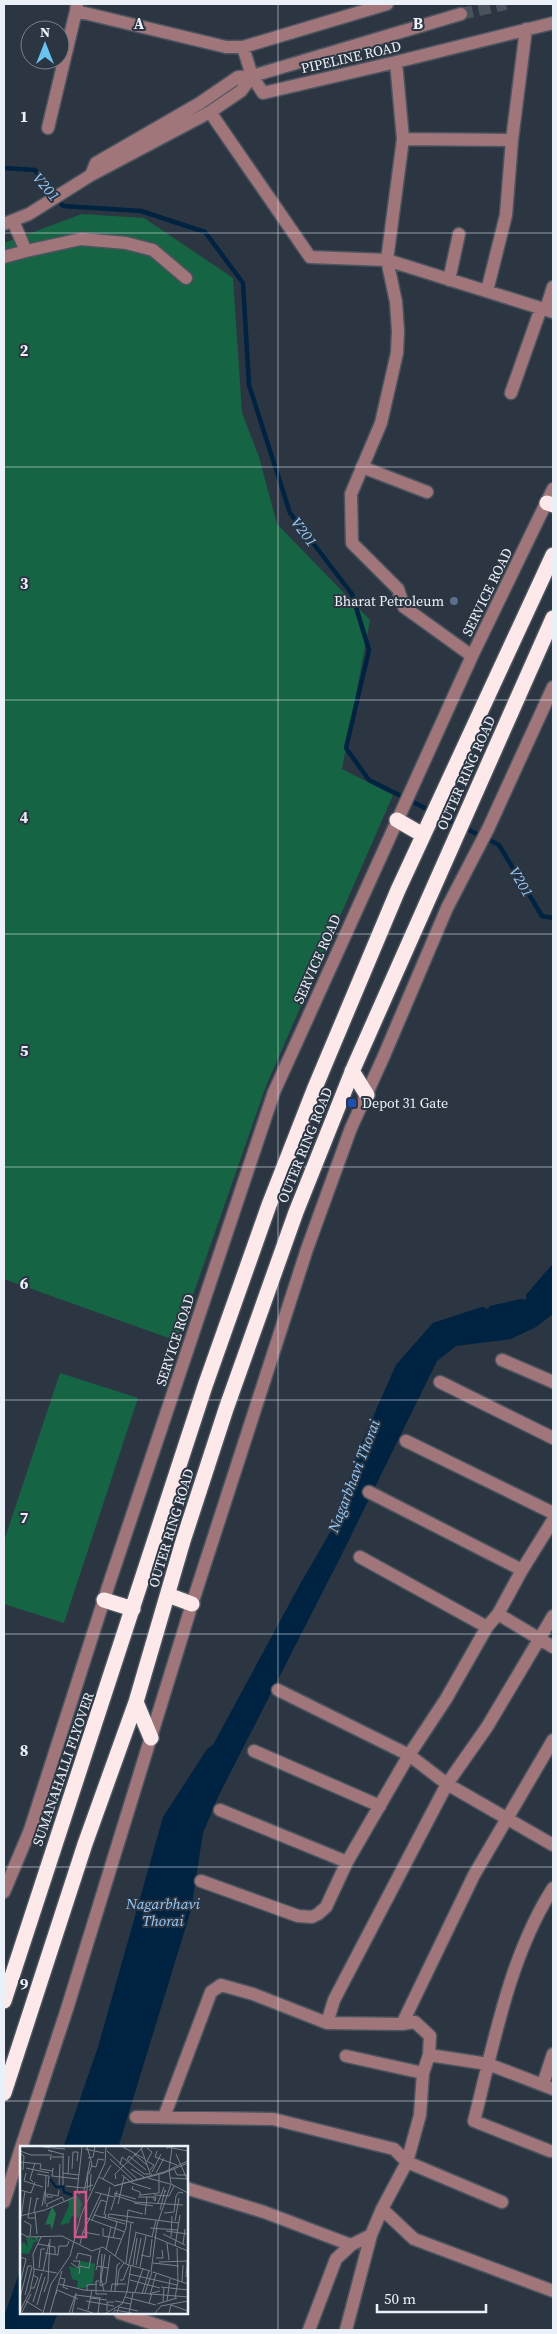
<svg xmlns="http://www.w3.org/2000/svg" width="557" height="2334" viewBox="0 0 557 2334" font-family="'Source Serif 4',serif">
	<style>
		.green { fill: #156443 }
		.water { fill: #002342 }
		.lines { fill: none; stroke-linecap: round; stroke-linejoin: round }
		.stream { stroke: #002342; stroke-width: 4.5 }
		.minor-tunnel { stroke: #49525d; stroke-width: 12; stroke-dasharray: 12 6; stroke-linecap: butt }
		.minor-casing { stroke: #4b545f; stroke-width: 15 }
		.highway-casing { stroke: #4b545f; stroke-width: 18 }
		.minor { stroke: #a0767a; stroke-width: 12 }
		.highway { stroke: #fee9ea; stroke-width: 15 }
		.grid { fill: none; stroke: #ebf1f9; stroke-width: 1; stroke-opacity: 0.55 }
		.service-dot { fill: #5c6f8a; stroke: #2c3642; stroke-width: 2 }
		.transit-dot { fill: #1a4fb4; stroke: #2c3642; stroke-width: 2 }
		.labels { text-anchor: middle; stroke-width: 4; stroke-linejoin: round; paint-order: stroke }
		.street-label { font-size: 14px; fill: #ebf1f9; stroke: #2c3642 }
		.poi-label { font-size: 14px; fill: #ebf1f9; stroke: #2c3642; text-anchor: end }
		.water-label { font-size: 15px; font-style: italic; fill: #97ccfd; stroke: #2c3642 }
		.inset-river { fill: none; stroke: #002342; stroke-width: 2.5 }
		.inset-road { fill: none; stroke: #78818b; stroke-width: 1 }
		.view { fill: #ce598a; fill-opacity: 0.15; stroke: #ce598a; stroke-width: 2.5 }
		.inset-edge { fill: none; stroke: #ebf1f9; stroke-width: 2.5 }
		.grid-label { font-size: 16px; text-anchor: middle; font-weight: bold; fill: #ebf1f9; stroke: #2c3642; stroke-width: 4; stroke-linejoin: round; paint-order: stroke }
	</style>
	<rect width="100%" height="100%" fill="#2c3642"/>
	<path class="green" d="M82 214 144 218 233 278 242 413 259 457 277 524 370 620 342 769 393 795 266 1086 177 1341 4 1279V243Z
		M60 1373 138 1398 64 1623 4 1604V1541Z"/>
	<path class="water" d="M553 1267V1314L536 1327 511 1339 456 1346 437 1361 341 1556 218 1797 203 1833 191 1910 118 2148H63L98 2047 163 1817 207 1749 218 1741 301 1587 341 1518 359 1454 398 1366 434 1325 479 1310 524 1301Z
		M21 2268V2313H58L51 2330H4V2316Z"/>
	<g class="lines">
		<path class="stream" d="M4 168 35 170 63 206 141 211 205 232 243 283 249 385 290 513 352 594 369 650 346 748 369 780 499 845 542 916 553 918
			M528 1296 553 1267
			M491 1308 522 1301
			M216 1744 301 1587 341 1518 359 1454 398 1366 434 1325 483 1309"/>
		<path class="minor-tunnel" d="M461 14 506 4"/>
		<g class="minor-casing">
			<path id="minor" d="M77 4 76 11 226 47H243L387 4
				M243 47 252 76 263 93 396 62 553 23
				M396 62 403 139 387 260 396 302 398 331 397 353 381 423 351 494 352 543 398 589 404 607 472 656
				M252 76 241 91 210 112 91 175 96 163 200 103 238 77 252 76 461 14
				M210 112 310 257 387 260 553 312
				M48 128 76 11
				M403 139 512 140
				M13 221 26 251 81 239 126 243 153 250 186 278
				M4 224 29 214 91 175
				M4 257 26 251
				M449 280 459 234
				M487 291 506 215 512 140 526 29
				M546 309 553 287
				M511 393 541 308
				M362 467 427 492
				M502 1360 553 1382
				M440 1382 553 1438
				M406 1441 553 1513
				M369 1492 522 1570
				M360 1557 487 1627
				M498 1614 553 1647
				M278 1690 409 1755 447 1784 553 1845
				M254 1751 380 1806
				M220 1810 347 1862
				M201 1881 298 1916 312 1917 318 1914 326 1907 347 1862 409 1755 446 1699 487 1627 498 1614 522 1570 553 1520
				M4 1892 30 1830 108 1587 274 1092 472 656 553 489
				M327 2023 334 2000 447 1784 487 1727 553 1616
				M429 2055 430 2036 415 2022 402 2024 474 1875 553 1740
				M346 2056 423 2073
				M543 2084 553 2054
				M136 2117 273 2119 394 2149 407 2162 502 2202
				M164 2117 211 1992 221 1985 253 1994 327 2023 402 2024
				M21 2148 67 2009 192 1604 307 1249 351 1128 383 1058 447 908 488 829 553 687
				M550 2151 474 2121C494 2043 509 1957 553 1888
				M186 2188 264 2212 351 2245
				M4 2202 21 2148
				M382 2209 414 2239 553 2291
				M120 2313 172 2330
				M309 2330 336 2259 351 2245 371 2235 382 2209 407 2162 420 2115 423 2073 429 2055 488 2064 553 2089
				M346 2330 371 2235"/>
		</g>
		<g class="highway-casing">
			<path id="highway" d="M547 503 553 505
				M397 820 423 835
				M352 1071 367 1095
				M168 1595 192 1604
				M104 1600 133 1609
				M136 1702 151 1738
				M4 2001 205 1386 269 1205 314 1090 398 890 553 555
				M4 2093 85 1844 136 1702 183 1541 226 1409 296 1212 354 1067 553 618"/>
		</g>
		<use href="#minor" class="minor"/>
		<use href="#highway" class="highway"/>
	</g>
	<path class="grid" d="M278 4V2330M4 233H553M4 467H553M4 700H553M4 934H553M4 1167H553M4 1400H553M4 1634H553M4 1867H553M4 2101H553"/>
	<circle class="service-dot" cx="454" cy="601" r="5"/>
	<rect class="transit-dot" x="347" y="1098" width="10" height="10" rx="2.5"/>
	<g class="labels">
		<g class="street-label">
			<text transform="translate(351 57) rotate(-13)" y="5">PIPELINE ROAD</text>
			<text transform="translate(487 592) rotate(-64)" y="5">SERVICE ROAD</text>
			<text transform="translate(466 773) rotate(-66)" y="5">OUTER RING ROAD</text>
			<text transform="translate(317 959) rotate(-66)" y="5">SERVICE ROAD</text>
			<text transform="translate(305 1145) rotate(-68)" y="5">OUTER RING ROAD</text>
			<text transform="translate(175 1340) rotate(-72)" y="5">SERVICE ROAD</text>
			<text transform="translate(171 1528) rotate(-73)" y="5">OUTER RING ROAD</text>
			<text transform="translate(63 1769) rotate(-71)" y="5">SUMANAHALLI FLYOVER</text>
		</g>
		<g class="poi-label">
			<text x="444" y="606">Bharat Petroleum</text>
			<text x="362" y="1108" text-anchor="start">Depot 31 Gate</text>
		</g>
		<g class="water-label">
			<text transform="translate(46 187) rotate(49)" y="5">V201</text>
			<text transform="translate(304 532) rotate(53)" y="5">V201</text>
			<text transform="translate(521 882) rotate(59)" y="5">V201</text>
			<text transform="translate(354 1476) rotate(-69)" y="5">Nagarbhavi Thorai</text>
			<text x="163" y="1909">Nagarbhavi<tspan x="163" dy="17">Thorai</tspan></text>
		</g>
	</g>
	<g transform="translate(20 2146)">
		<rect width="168" height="168" fill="#2c3642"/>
		<path d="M58 50 62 58 59 72 52 70 49 77 40 79 49 60 48 54ZM14 90 19 92 18 95 14 96 9 108 1 107 0 99 4 96 8 101 6 91 15 94ZM61 115 75 118 73 137 64 142H57L58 135 52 133 49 120 58 123Z" fill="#156443"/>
		<path d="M32 60 36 68 32 84 30 78 25 79Z" fill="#22704d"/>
		<path class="inset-river" d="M30 33 36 41H43L44 46 52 49"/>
		<path class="inset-road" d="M23 1 45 3M67 1 72 18 69 28M103 1 125 13M121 2 130 27M127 2 132 6 127 15 134 19 130 24M65 3 84 7M147 3V1L168 5M0 5 11 9H32M87 5 117 33M137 5 135 11 157 19M32 6 28 4 42 8M1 8 4 10 3 24M114 8 127 19M156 8 167 33M68 12 73 11 75 1M90 13 113 34M31 14 30 11H44M107 14 109 10 126 24M168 15 144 26 94 40 144 27 168 17M0 16 21 18 20 23 33 25M100 19 102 11 124 28H132M71 20 76 21 78 13 84 14M6 22 29 27M33 22 32 30 59 33M52 23 53 6H58L57 15M111 23 124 31M154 23 157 29H167M149 24 152 1M132 26 141 8M6 27 4 35 23 41M42 27 59 29M136 27 144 12M17 28 29 30 28 41M48 28 49 10M102 29 112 37 131 43M79 31 94 39M128 32 150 38M151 32 167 33M83 33 91 19M96 33 95 28 123 1M13 36 10 33 15 17M151 38 168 47M39 39 40 18M43 39V7M46 40 63 42 73 39M113 40 112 43 120 46V50M0 44 11 47 15 36M67 45 68 26M70 45 71 28M64 46 70 15M75 46 94 51M94 47 116 53M60 48 57 46 62 1M94 49 115 56 163 59M120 49 139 47V29M134 49 149 50 154 40M11 51 8 72H15M33 51H27V48L38 50 39 44M118 51H136L135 55 133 51M114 57 133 60M138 57 144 41M25 58 26 30M98 58 104 31M22 60 25 45M27 61V58L42 51 44 55M91 64 97 45M140 64 145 44 146 46M14 66 17 52 19 53M15 67 17 88M144 67 154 66 156 50 159 46 163 47M89 68 159 77M89 68 88 71 114 77M74 69 85 72 86 68M84 69 90 41M125 69 127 51M0 70 25 64 57 50M82 71 105 78M66 72 105 86M72 74 81 54 87 56M4 75 11 79 10 90M155 75 159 52M0 78 5 45M83 82V90L101 93M130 82 158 84M146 85 168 88M63 86 81 48M115 86 133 91M0 87 8 91 42 90 72 105 83 101 106 118 130 125M143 88 165 99M132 91 136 74M134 91 168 105M151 91 152 70M93 92 97 76 95 75M147 97 149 114M18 98 35 101V108M60 98 63 86 80 89M163 98 165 83M155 100 160 69M157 102 158 135M86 104 91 81M25 107 38 109 39 100H47L49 95M82 108 80 140 86 137 90 109M121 109 130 111 132 93M95 110 106 82 108 64 123 68M0 111 6 113 1 134M136 112H143L142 104M56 113 58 107 71 110 69 122 60 120 59 128M139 116 168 115M51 117 58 122 60 115H53M106 117 111 77M133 117 159 120M109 118 116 87M77 119 80 103M113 119 117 92M116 119 121 92M120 121 126 90M19 122 21 103H25M14 123 37 127M76 124 77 120 88 122M23 125 29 97M131 126 137 79 151 38 149 24M133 126 168 138M109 128 157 139M166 131 168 106M40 132 45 133 43 141 48 143M100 134H103L109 119M110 134 140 142M79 135H76V148H87M162 136 163 119M39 138 64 144 107 146 111 119M97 140 99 124 104 117M141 141 168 144M11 142H14L18 132 13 129M67 145V139L77 138M84 145 81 133 85 108M91 145 92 138H106M95 145 97 119 100 117M24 146 28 135 30 93M115 146 123 122M125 147 132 126M36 148 37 144 58 153M122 148 129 125M5 149 12 121M130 149 136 128M105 151 136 159M0 152 8 120H12M70 152 87 154M155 152 158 135M6 155 22 165M66 155 94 160M95 155 111 158M147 155 150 133M13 156 22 127M143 156 144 141M129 157 132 147 140 145M137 158 157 152M17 159 25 131M57 162 73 167M68 164 72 144M0 165 10 145 14 126 13 108 21 91M87 165V156H94M2 166 11 148M23 167 31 138 50 110 61 69 85 17 86 1M30 167 42 125M49 167 56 147M52 167 56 149 80 152M78 167 80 151M86 167 102 158 107 146 168 151M93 167 95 164 112 167M97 167 99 161 118 165M109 167 113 147M135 167 141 160 168 155M149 167 151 159 168 165"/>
		<path class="view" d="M55 46H66V91H55Z"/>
		<rect width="168" height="168" class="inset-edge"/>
	</g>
	<g class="grid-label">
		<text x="139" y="29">A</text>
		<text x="418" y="29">B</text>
		<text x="24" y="122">1</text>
		<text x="24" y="356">2</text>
		<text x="24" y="589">3</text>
		<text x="24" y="823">4</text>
		<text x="24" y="1056">5</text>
		<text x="24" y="1289">6</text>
		<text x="24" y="1523">7</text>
		<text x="24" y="1756">8</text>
		<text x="24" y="1990">9</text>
	</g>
	<rect width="557" height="2334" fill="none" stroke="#ebf1f9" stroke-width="10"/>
	<g transform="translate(45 45)"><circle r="24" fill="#2c3642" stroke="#78818b"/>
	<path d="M0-4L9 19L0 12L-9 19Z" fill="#69c4f1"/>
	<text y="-8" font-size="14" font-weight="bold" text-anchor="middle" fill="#ebf1f9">N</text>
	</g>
	<path d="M377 2304v8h109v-8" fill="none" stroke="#ebf1f9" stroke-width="2.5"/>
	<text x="384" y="2304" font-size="15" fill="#ebf1f9" stroke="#2c3642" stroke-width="4" paint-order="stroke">50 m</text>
</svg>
